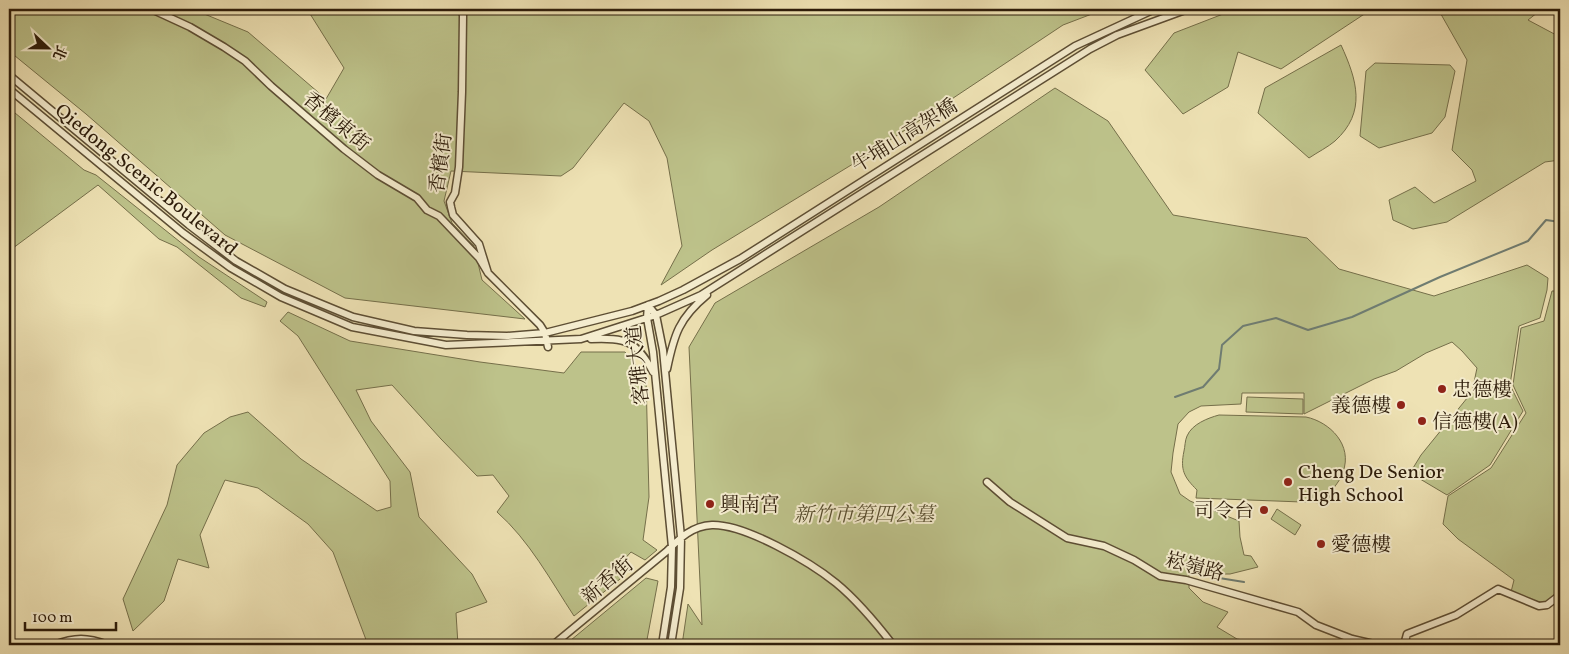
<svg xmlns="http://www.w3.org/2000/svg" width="1569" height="654" viewBox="0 0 1569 654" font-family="Vollkorn,'Noto Serif TC',serif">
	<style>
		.green { fill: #bdc28a; stroke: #756f4a }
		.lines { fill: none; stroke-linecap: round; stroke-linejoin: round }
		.stream { stroke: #6f7c71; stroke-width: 2 }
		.minor-casing { stroke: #5d4e34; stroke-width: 9 }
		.minor { stroke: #f4ecce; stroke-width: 6 }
		.poi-dot { fill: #8f2418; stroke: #f4ecce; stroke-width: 2 }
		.labels { text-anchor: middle; stroke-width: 4; stroke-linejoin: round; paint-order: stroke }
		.street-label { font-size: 20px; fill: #2d1c0a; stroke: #f4ecce }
		.poi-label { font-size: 20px; fill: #2d1c0a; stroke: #f4ecce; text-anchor: start }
		.park-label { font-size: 20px; font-style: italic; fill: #584e30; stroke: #f4ecce }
	</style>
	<rect width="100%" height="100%" fill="#eee2b4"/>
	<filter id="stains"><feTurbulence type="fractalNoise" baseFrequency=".004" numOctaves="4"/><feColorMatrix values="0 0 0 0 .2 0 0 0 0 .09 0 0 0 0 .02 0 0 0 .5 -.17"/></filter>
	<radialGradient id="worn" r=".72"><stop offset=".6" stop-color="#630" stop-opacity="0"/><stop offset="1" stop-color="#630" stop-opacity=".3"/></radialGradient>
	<path class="green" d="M9 9H200L202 13 248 32 326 99 344 68 307 9H1105L1063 25 866 156 712 250 661 285 682 246 667 158 649 121 624 103 573 168 561 176 451 171 444 201 452 223 474 246 482 280 525 319 345 298 225 235 86 114 9 51Z
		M1236 9H1372L1281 69 1238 52 1228 87 1183 114 1145 70 1174 33Z
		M1438 9H1542L1528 20 1560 37V160L1545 162 1447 222 1413 229 1393 220 1389 200 1415 187 1434 203 1476 181 1472 170 1452 150 1467 60Z
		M1341 45C1357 80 1367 112 1335 141 1328 147 1318 152 1309 158L1258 113 1265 88Z
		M1375 63 1450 65 1455 71 1445 117 1432 133 1379 148 1360 136 1366 71Z
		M1055 88 1108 121 1173 215 1307 238 1339 269 1434 296 1527 265 1548 278 1547 290 1540 318 1519 326 1510 385 1523 411 1490 465 1447 495 1410 473 1421 455 1472 392 1477 368 1462 351 1452 342 1426 353 1396 371 1374 379 1304 414V393H1242L1241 404 1201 406 1189 412 1178 424 1173 453 1171 472 1180 494 1190 501 1239 521 1240 537 1244 555 1251 556 1258 567 1230 574H1189V588L1203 602 1228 612 1217 627 1237 639 1276 645H682L688 604 702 625 689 347 715 303 879 207Z
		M9 108 84 170 96 175 199 257 267 302 265 307 241 298 177 247 159 239 98 185 9 251Z
		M1552 291H1560V591L1545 602H1539L1511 592 1514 580 1458 539 1443 524 1448 496 1491 468 1526 413 1513 385 1521 328 1544 321Z
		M288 312 350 341 480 362 564 373 581 352H625L646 378 649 497 643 540 657 550 645 560 631 552 620 564 625 575 574 616C551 581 529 540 497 512L509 496 493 475 477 476 441 439 392 385 356 390 371 421 410 472 419 517 472 574 487 602 456 613 458 645H368L333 552 308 524 258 488 225 480 200 535 209 568 178 559 164 601 133 631 123 599 167 505 177 465 204 433 230 417 248 412 301 459 377 511 391 507 390 481 298 336 280 321Z
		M1247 397 1303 399V414L1246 412Z
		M1219 415 1306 417C1330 422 1353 445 1343 472 1339 485 1329 489 1328 503L1196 498 1197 490C1184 477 1180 470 1184 451 1185 447 1185 440 1187 436 1192 424 1208 418 1219 415Z
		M1277 509 1301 525 1295 535 1271 519Z
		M646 578 658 581 646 645H565Z"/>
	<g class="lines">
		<path class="stream" d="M1175 397 1203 387 1219 369 1222 345 1243 326 1276 318 1308 330 1352 317 1440 277 1528 241 1546 220 1560 222
			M1213 577 1244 582"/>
		<g class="minor-casing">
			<path id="minor" d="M151 9 190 27 224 47 245 61 271 86 344 149 378 175 417 198 427 210 439 216 479 258 488 273
				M462 9 463 16 462 92 459 167 455 193 450 202 451 207 453 215 479 244 488 273 540 325 545 333 548 347
				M9 75 189 225 236 261 285 289 353 317 414 331 467 335 507 336 545 333 632 311 659 301 683 290 740 259 1075 46 1155 9
				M9 89 183 233 231 268 281 297 352 327 446 345 581 339 656 315 701 295 1090 49 1117 35 1188 9
				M648 305 656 315 663 350 681 537 680 588 671 645
				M648 305 647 318 653 352 672 547 671 587 662 645
				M591 339C626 338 636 340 653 372
				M667 369C674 335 679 318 707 295
				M987 482 1010 502 1067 538 1104 546 1134 560 1160 576 1186 580 1298 612 1316 625 1352 639 1378 645
				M54 645C75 637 87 637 108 645
				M553 645 667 551C680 538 692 526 712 525 745 524 810 562 836 583 858 601 876 623 893 645
				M1404 645 1407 634 1456 615 1498 589 1539 606 1547 605 1560 595"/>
		</g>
		<use href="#minor" class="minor"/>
	</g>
	<g class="poi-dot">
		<circle cx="1442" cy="389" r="5"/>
		<circle cx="1401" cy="405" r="5"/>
		<circle cx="1422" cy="421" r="5"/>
		<circle cx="1288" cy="482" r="5"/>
		<circle cx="710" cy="504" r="5"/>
		<circle cx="1264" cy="510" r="5"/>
		<circle cx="1321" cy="544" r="5"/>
	</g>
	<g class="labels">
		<g class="street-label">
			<text transform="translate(337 121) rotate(40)" y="7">香檳東街</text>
			<text transform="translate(904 135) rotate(-32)" y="7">牛埔山高架橋</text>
			<text transform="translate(440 163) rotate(-82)" y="7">香檳街</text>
			<text transform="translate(147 179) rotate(39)" y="7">Qiedong Scenic Boulevard</text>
			<text transform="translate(637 365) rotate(-96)" y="7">客雅大道</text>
			<text transform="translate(1195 566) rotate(15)" y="7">崧嶺路</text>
			<text transform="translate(607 580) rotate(-40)" y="7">新香街</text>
		</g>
		<g class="poi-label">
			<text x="1452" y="396">忠德樓</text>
			<text x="1391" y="412" text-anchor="end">義德樓</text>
			<text x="1432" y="428">信德樓(A)</text>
			<text x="1298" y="478">Cheng De Senior<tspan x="1298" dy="23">High School</tspan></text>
			<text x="720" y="511">興南宮</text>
			<text x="1254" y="517" text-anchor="end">司令台</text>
			<text x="1331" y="551">愛德樓</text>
		</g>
		<g class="park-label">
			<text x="864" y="521">新竹市第四公墓</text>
		</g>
	</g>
	<rect width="1569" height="654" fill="none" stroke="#eee2b4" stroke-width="30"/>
	<rect x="10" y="10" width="1549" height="634" fill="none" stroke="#2d1c0a" stroke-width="2.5"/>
	<rect x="15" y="15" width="1539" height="624" fill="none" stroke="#2d1c0a"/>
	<g transform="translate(48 48) rotate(112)" stroke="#f4ecce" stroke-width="4" paint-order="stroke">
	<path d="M0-4L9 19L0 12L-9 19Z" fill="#2d1c0a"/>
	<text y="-8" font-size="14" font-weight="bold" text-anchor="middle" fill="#2d1c0a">北</text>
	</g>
	<path d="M25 622v8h91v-8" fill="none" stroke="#2d1c0a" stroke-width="2.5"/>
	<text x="32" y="622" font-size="15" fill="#2d1c0a" stroke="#f4ecce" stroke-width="4" paint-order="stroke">100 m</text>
	<rect width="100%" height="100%" filter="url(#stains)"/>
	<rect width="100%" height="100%" fill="url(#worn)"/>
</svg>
